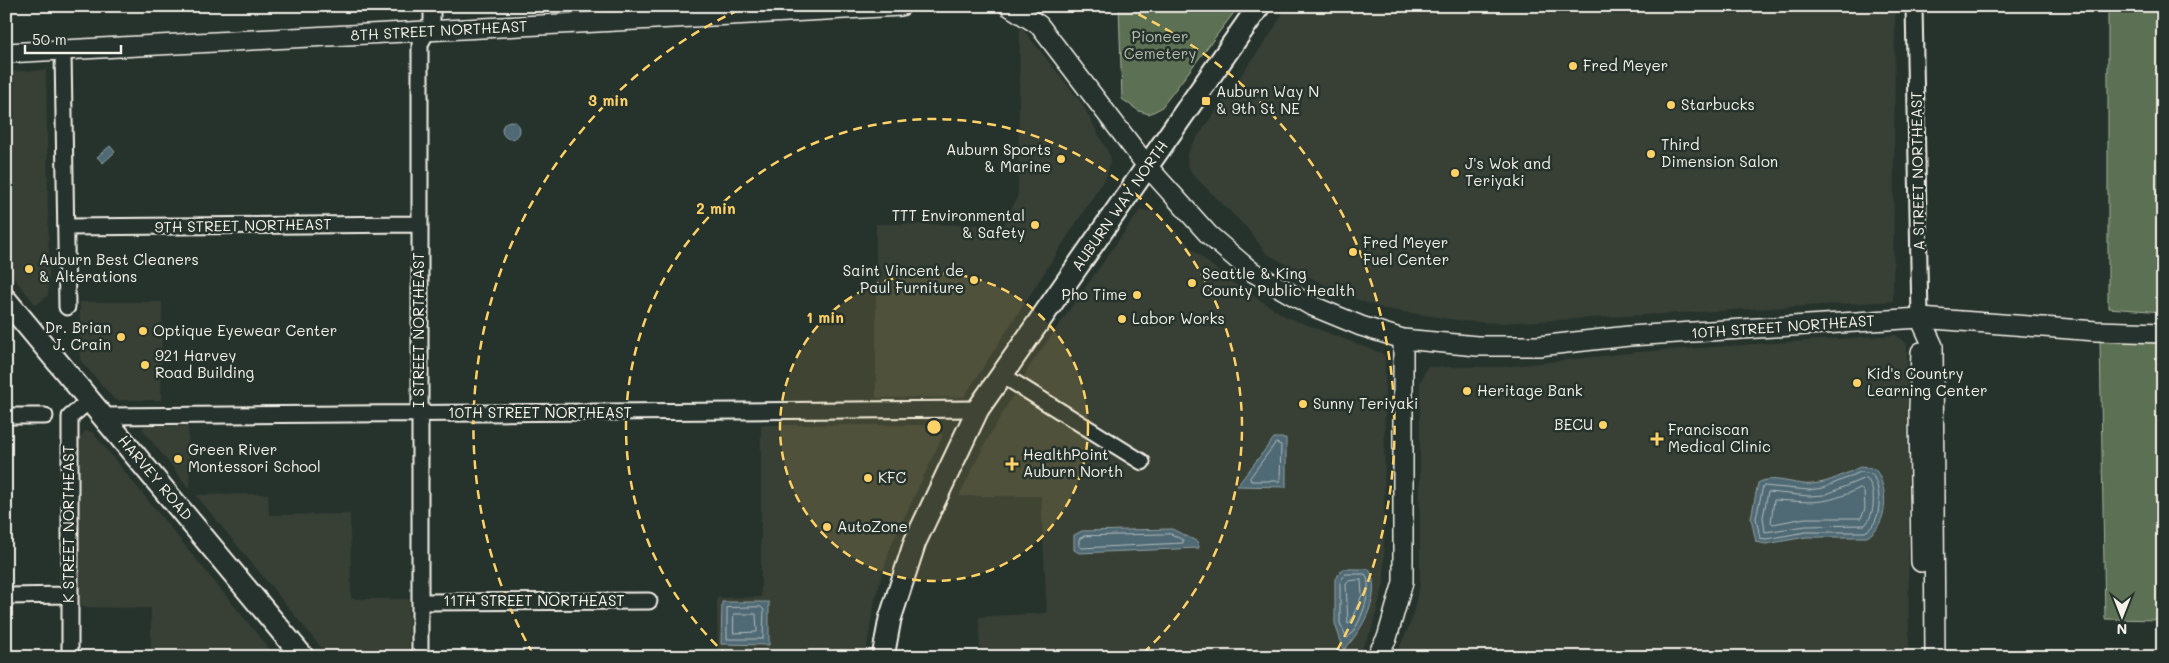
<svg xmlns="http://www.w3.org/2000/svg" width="2169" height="663" viewBox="0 0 2169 663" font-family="Mali,sans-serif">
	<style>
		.built { fill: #384036 }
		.green { fill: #5b6f52; stroke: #a8b09d }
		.water { fill: #506a75; stroke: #92a0a3 }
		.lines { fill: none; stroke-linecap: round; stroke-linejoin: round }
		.shore { stroke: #b2bbba; stroke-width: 1 }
		.minor-casing { stroke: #f4f1e8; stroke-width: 19 }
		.tertiary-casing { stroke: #f4f1e8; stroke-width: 22 }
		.secondary-casing { stroke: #f4f1e8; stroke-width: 25 }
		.minor { stroke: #26332d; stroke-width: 15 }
		.tertiary { stroke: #26332d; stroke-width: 19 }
		.secondary { stroke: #26332d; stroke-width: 21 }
		.ring { fill: none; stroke: #ffd166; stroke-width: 2.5; stroke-dasharray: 9 6 }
		.poi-dot { fill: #ffd166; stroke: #26332d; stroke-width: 2 }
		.labels { text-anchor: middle; stroke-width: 5; stroke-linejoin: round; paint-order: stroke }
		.street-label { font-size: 15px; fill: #f4f1e8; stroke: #26332d }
		.park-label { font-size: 15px; fill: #b7bdac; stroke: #26332d }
		.poi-label { font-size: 15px; fill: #f4f1e8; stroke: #26332d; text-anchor: start }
		.centre { fill: #ffd166; stroke: #26332d; stroke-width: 2.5 }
		.ring-label { font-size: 15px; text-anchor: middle; font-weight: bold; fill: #ffd166; stroke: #26332d; stroke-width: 5; stroke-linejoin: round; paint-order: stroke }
	</style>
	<rect width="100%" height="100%" fill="#26332d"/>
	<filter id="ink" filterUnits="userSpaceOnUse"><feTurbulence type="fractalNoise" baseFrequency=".02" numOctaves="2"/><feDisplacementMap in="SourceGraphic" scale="10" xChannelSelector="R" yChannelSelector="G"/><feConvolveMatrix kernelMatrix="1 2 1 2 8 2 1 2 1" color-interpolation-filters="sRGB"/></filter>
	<g filter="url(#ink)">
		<path class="built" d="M1287 6H1895L1893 301 1499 323 1463 321 1385 309 1344 295 1267 254 1246 227 1193 175 1188 165 1187 155 1191 146 1272 32Z
			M1020 26 1081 102 1111 158 1107 175 964 397 876 398V224L1004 225 1018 195Z
			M46 70 49 274 48 295 36 305 6 268V72Z
			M1140 210 1153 211 1164 218 1194 251 1229 280 1286 317 1381 353 1385 357 1384 583 1371 631 1357 657H980L979 617 1047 613 1041 496H959L987 440 1030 366Z
			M80 302H162L161 400H115L80 360Z
			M1896 335 1907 345 1909 657H1395L1411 622 1420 584V383L1427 367H1505L1638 352Z
			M761 425H937L942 431V437L890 548 875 599 865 657H718L717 598 761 597Z
			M145 426H188L190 489 142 429Z
			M85 431 92 432 276 657H151V608L79 607 80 438Z
			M268 494 269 515 350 514 351 599H409V657H329L196 495Z"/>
		<path class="green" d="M1119 6H1239L1161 108 1149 114 1139 111 1122 99Z
			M2108 6H2163V312L2108 308Z
			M2100 341 2163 343V620L2105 619Z"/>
		<path class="water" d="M502 130a9 9 0 1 1 18 0a9 9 0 1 1-18 0Z
			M110 146 115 152 103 163 97 157Z
			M1274 438H1286V487L1237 486Z
			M1860 467 1875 469C1889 488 1889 524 1867 537H1806L1766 544 1756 542 1751 518 1758 483C1773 474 1796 486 1812 484 1828 483 1845 474 1860 467Z
			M1172 529 1198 542 1199 548 1079 553 1074 550V535L1082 531Z
			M1343 569H1369C1383 595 1362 630 1344 650L1335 624V579Z
			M722 602H769V645L721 644Z"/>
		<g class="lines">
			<path class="shore" d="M1276 443 1281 445 1280 481H1251L1250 478Z
				M1861 472 1872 474C1882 489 1883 523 1865 532H1806L1766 539 1760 538 1756 518 1763 486 1809 490 1823 488Z
				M1866 478C1877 487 1875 516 1865 525L1806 526 1765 532 1763 517 1768 492 1809 496 1824 495Z
				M1860 488 1864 492 1865 509 1861 518H1805L1773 524 1771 522 1774 500C1813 502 1823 506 1860 488Z
				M1171 534 1183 540V543L1082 548 1079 546V539L1084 536Z
				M1346 574H1365C1375 586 1359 630 1347 638L1340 623V582Z
				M1361 580 1362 595 1350 623 1348 624 1346 584 1349 581Z
				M761 607 764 610 763 639H727V608Z
				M734 614H756L757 632 734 633Z"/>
			<g class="minor-casing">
				<path id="minor" d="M598 6V23
					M1914 6 1920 318
					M63 52 67 307
					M66 227 419 224
					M1002 375 1142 462
					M6 416H45
					M103 416 978 409
					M6 596 69 595
					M420 602 649 601
					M70 657V417L90 400
					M420 657V44L432 22V6"/>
			</g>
			<g class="tertiary-casing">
				<path id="tertiary" d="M1009 6 1039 25 1147 166 1209 235 1238 260 1251 271 1310 305 1361 326 1403 339 1477 346H1539L1629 336 1920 318 2096 331 2163 333
					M6 53 901 6
					M1920 318 1933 346 1935 657
					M1921 562 1919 408 1921 352
					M1376 657 1387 638 1403 582V339"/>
			</g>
			<g class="secondary-casing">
				<path id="secondary" d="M6 300 303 657
					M883 657 890 619 915 542 978 409 1259 6"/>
			</g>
			<use href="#minor" class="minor"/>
			<use href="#tertiary" class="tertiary"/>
			<use href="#secondary" class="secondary"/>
		</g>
	</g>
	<circle cx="934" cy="427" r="154" fill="#ffd166" fill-opacity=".12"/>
	<g class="ring">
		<circle cx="934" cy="427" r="154"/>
		<path d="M728 656A308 308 0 1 1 1140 656"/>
		<path d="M533 654A461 461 0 0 1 743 8M1125 8A461 461 0 0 1 1335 654"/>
	</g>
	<g class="poi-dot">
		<circle cx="1573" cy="66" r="5"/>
		<rect x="1201" y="96" width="10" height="10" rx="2.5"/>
		<circle cx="1671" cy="105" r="5"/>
		<circle cx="1651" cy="154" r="5"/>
		<circle cx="1061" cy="159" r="5"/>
		<circle cx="1455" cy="173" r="5"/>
		<circle cx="1035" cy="225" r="5"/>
		<circle cx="1353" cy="252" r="5"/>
		<circle cx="29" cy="269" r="5"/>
		<circle cx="974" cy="280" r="5"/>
		<circle cx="1192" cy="283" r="5"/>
		<circle cx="1137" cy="295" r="5"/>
		<circle cx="1122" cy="319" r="5"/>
		<circle cx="143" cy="331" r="5"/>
		<circle cx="121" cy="337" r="5"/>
		<circle cx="145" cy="365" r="5"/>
		<circle cx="1857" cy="383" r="5"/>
		<circle cx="1467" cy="391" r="5"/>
		<circle cx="1303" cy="404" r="5"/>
		<circle cx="1603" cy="425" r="5"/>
		<path d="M1654.5 431.5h5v5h5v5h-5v5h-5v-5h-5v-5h5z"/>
		<circle cx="178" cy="459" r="5"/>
		<path d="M1009.5 456.5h5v5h5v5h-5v5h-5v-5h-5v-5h5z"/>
		<circle cx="868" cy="478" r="5"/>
		<circle cx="827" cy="527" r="5"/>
	</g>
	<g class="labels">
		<g class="street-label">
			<text transform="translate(439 31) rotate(-3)" y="5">8TH STREET NORTHEAST</text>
			<text transform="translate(1918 171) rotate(-91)" y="5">A STREET NORTHEAST</text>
			<text transform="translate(1120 206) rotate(-55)" y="5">AUBURN WAY NORTH</text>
			<text transform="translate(243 226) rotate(-1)" y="5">9TH STREET NORTHEAST</text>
			<text transform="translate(1783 327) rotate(-4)" y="5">10TH STREET NORTHEAST</text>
			<text transform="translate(419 330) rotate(-90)" y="5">I STREET NORTHEAST</text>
			<text x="540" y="418">10TH STREET NORTHEAST</text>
			<text transform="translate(155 478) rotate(50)" y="5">HARVEY ROAD</text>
			<text transform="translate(69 524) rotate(-90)" y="5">K STREET NORTHEAST</text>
			<text x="534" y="606">11TH STREET NORTHEAST</text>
		</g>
		<g class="park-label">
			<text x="1160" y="42">Pioneer<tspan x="1160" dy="17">Cemetery</tspan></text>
		</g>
		<g class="poi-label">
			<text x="1583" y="71">Fred Meyer</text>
			<text x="1216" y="97">Auburn Way N<tspan x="1216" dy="17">&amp; 9th St NE</tspan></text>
			<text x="1681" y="110">Starbucks</text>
			<text x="1661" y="150">Third<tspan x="1661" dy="17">Dimension Salon</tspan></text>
			<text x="1051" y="155" text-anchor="end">Auburn Sports<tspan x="1051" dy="17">&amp; Marine</tspan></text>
			<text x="1465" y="169">J's Wok and<tspan x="1465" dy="17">Teriyaki</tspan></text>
			<text x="1025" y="221" text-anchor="end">TTT Environmental<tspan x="1025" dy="17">&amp; Safety</tspan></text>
			<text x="1363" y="248">Fred Meyer<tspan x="1363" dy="17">Fuel Center</tspan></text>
			<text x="39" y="265">Auburn Best Cleaners<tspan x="39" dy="17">&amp; Alterations</tspan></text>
			<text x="964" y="276" text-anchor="end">Saint Vincent de<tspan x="964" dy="17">Paul Furniture</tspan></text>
			<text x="1202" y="279">Seattle &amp; King<tspan x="1202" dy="17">County Public Health</tspan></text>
			<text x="1127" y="300" text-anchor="end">Pho Time</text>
			<text x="1132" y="324">Labor Works</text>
			<text x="111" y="333" text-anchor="end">Dr. Brian<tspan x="111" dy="17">J. Crain</tspan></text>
			<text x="153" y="336">Optique Eyewear Center</text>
			<text x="155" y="361">921 Harvey<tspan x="155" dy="17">Road Building</tspan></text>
			<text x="1867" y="379">Kid's Country<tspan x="1867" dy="17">Learning Center</tspan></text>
			<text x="1477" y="396">Heritage Bank</text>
			<text x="1313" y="409">Sunny Teriyaki</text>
			<text x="1593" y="430" text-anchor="end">BECU</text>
			<text x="1668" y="435">Franciscan<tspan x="1668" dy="17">Medical Clinic</tspan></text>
			<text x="188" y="455">Green River<tspan x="188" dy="17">Montessori School</tspan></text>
			<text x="1023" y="460">HealthPoint<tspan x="1023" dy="17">Auburn North</tspan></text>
			<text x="878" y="483">KFC</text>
			<text x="837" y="532">AutoZone</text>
		</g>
	</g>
	<circle cx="934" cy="427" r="8" class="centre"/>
	<g class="ring-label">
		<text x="608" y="106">3 min</text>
		<text x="716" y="214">2 min</text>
		<text x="825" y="323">1 min</text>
	</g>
	<rect width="2169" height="663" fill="none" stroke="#26332d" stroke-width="25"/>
	<rect x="12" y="12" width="2144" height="638" fill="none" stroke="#f4f1e8" stroke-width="2" filter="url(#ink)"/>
	<g transform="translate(2122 616) rotate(180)" stroke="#26332d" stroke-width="4" paint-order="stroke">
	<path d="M0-4L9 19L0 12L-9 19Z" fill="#f4f1e8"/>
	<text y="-8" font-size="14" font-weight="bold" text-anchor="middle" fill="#f4f1e8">N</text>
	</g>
	<path d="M25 45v8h96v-8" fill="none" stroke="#f4f1e8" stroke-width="2.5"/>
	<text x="32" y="45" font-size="15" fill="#f4f1e8" stroke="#26332d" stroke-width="4" paint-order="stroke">50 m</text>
</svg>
